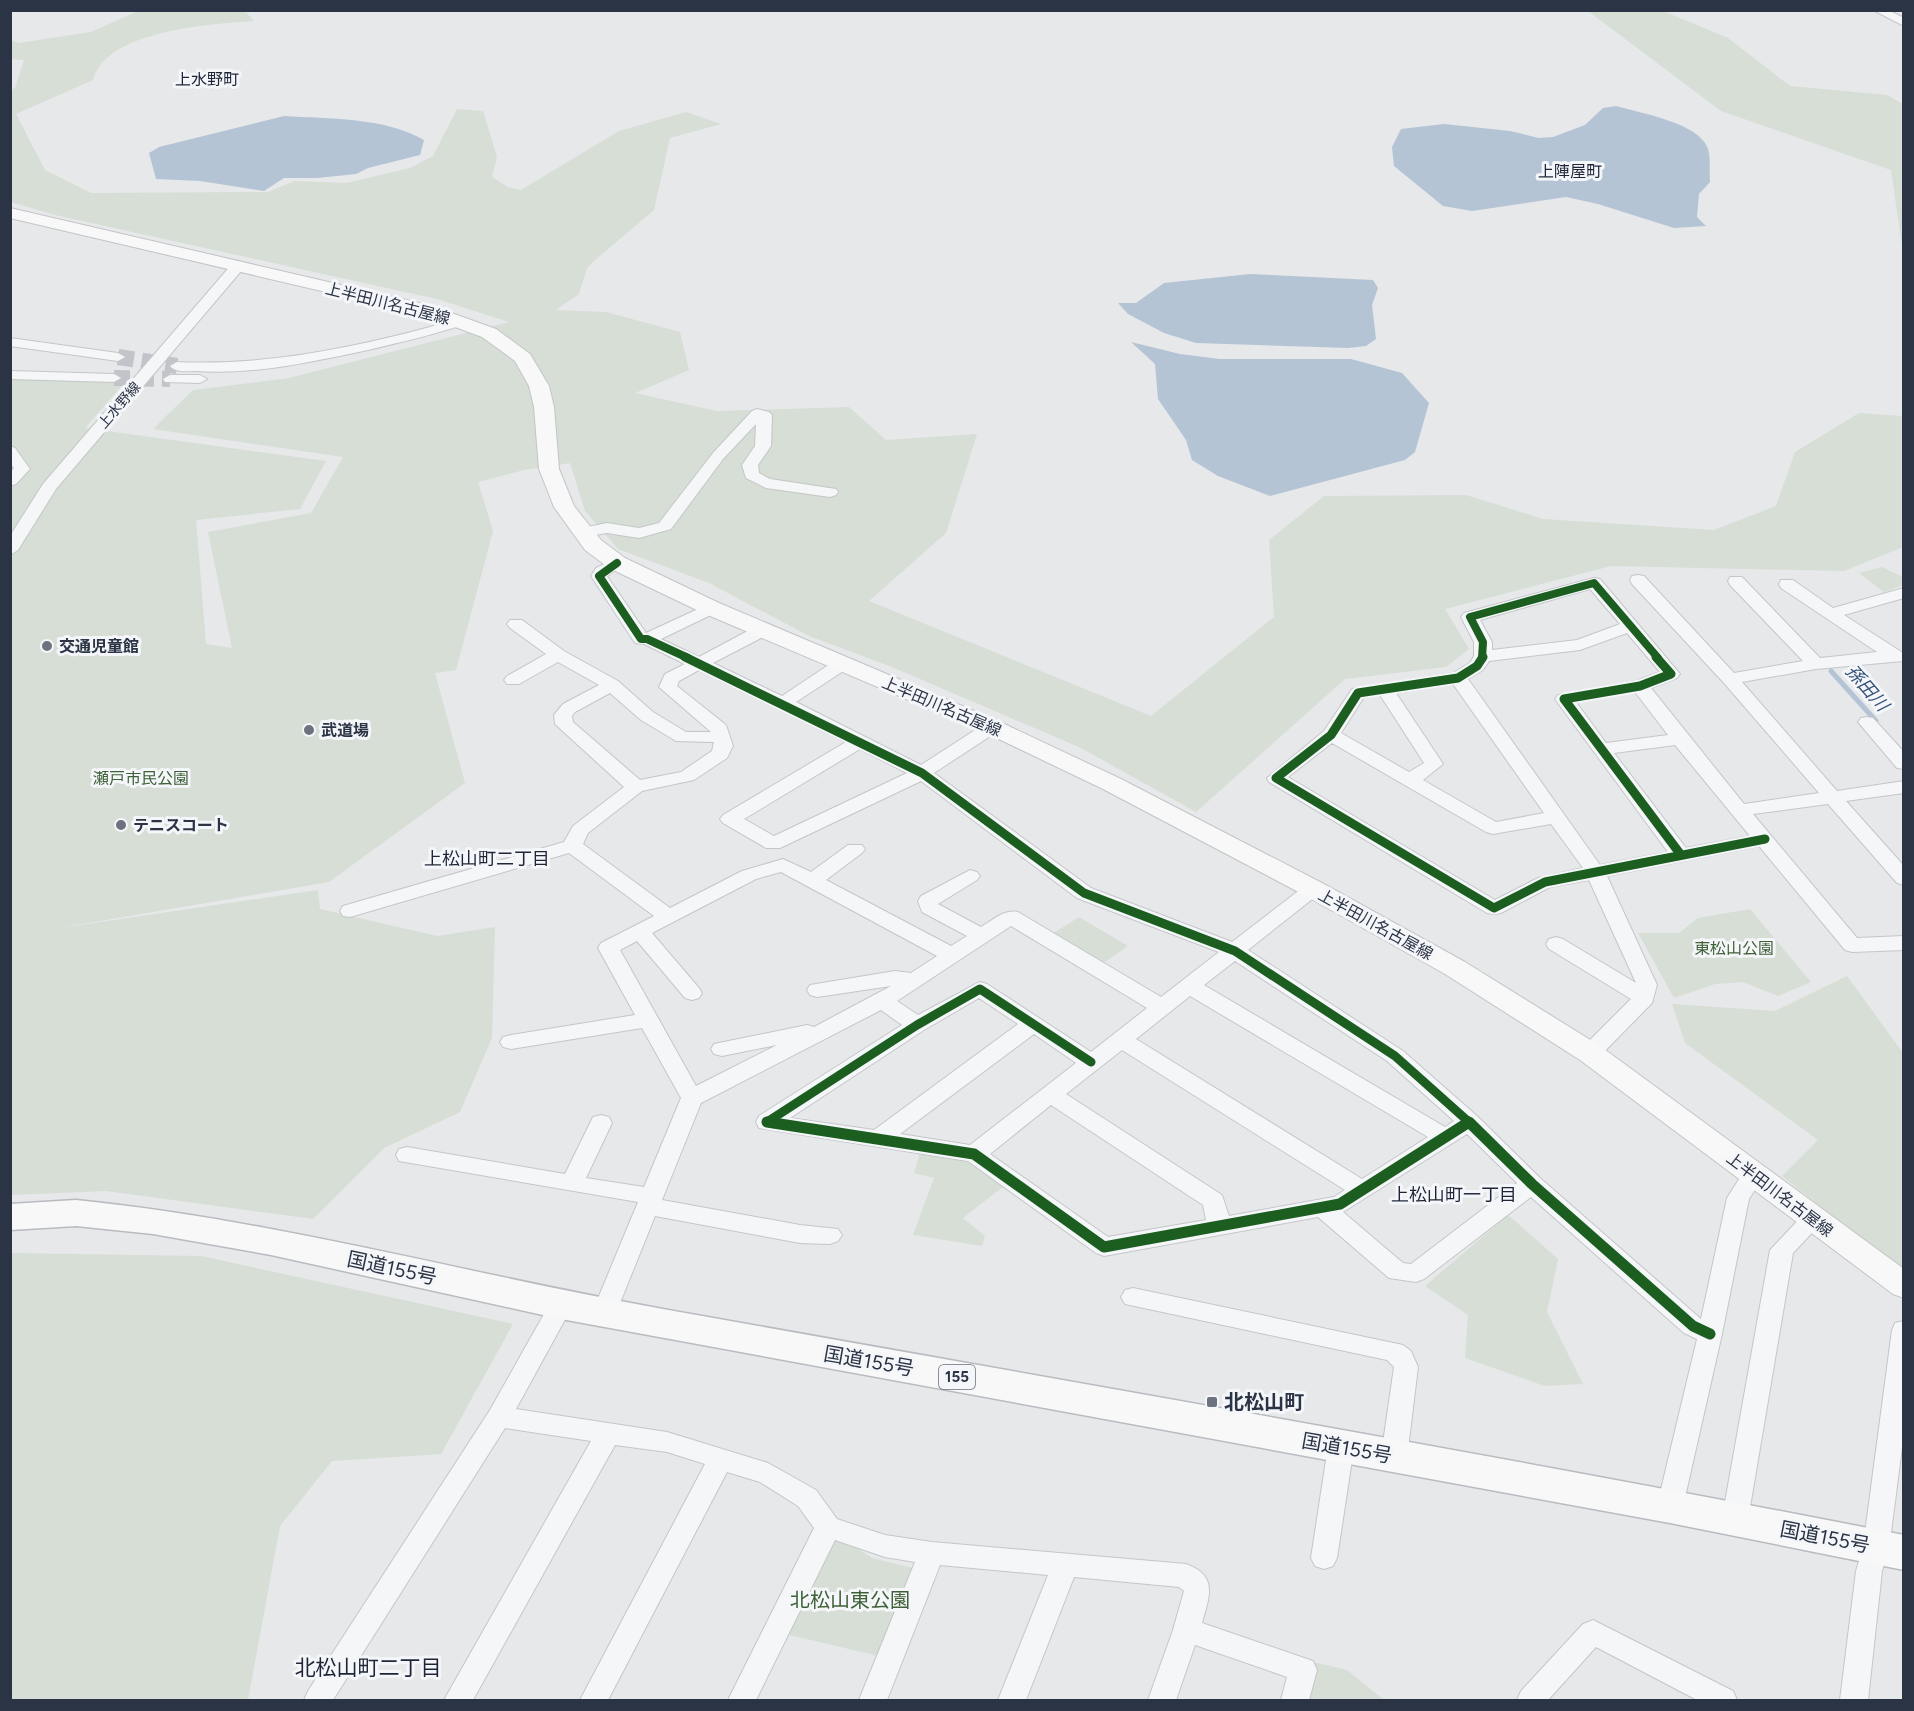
<svg xmlns="http://www.w3.org/2000/svg" width="1914" height="1711" viewBox="0 0 1914 1711" font-family="Figtree,'Noto Sans JP',sans-serif">
	<style>
		.green { fill: #d6ded6 }
		.water { fill: #b4c4d5 }
		.lines { fill: none; stroke-linecap: round; stroke-linejoin: round }
		.stream { stroke: #b4c4d5; stroke-width: 5 }
		.minor-tunnel { stroke: #c1c4c9; stroke-width: 16; stroke-dasharray: 16 8; stroke-linecap: butt }
		.minor-casing { stroke: #c4c6c8; stroke-width: 2 }
		.major-casing { stroke: #c2c5c8; stroke-width: 2 }
		.highway-casing { stroke: #b8bbbf; stroke-width: 3 }
		.minor { fill: #f5f6f7; fill-rule: evenodd }
		.major { fill: #f8f8f8; fill-rule: evenodd }
		.highway { fill: #f8f8f8; fill-rule: evenodd }
		.cycleway-far2-casing { stroke: #f4f6f9; stroke-width: 10 }
		.cycleway-far1-casing { stroke: #f4f6f9; stroke-width: 13 }
		.cycleway-casing { stroke: #f4f6f9; stroke-width: 15 }
		.cycleway-far2 { stroke: #1b5e20; stroke-width: 8 }
		.cycleway-far1 { stroke: #1b5e20; stroke-width: 9 }
		.cycleway { stroke: #1b5e20; stroke-width: 11 }
		.poi-dot { fill: #6c737f; stroke: #f4f6f9; stroke-width: 2 }
		.labels { text-anchor: middle; stroke-width: 6; stroke-linejoin: round; paint-order: stroke }
		.far-street-label { font-size: 14px; fill: #2b3445; stroke: #f4f6f9 }
		.shield { fill: #f4f6f9; stroke: #676e7b; stroke-width: 1.5 }
		.shield-label { font-size: 15px; font-weight: bold; fill: #2b3445 }
		.far-quarter-label { font-size: 16px; fill: #1d2536; stroke: #f4f6f9 }
		.street-label { font-size: 16px; fill: #2b3445; stroke: #f4f6f9 }
		.poi-label { font-size: 16px; font-weight: bold; fill: #2b3445; stroke: #f4f6f9; text-anchor: start }
		.park-label { font-size: 16px; fill: #3f6138; stroke: #f4f6f9 }
		.water-label { font-size: 18px; font-style: italic; fill: #34527a; stroke: #f4f6f9 }
		.neighbourhood-label { font-size: 18px; fill: #1d2536; stroke: #f4f6f9 }
		.near-street-label { font-size: 20px; fill: #2b3445; stroke: #f4f6f9 }
		.near-poi-label { font-size: 20px; font-weight: bold; fill: #2b3445; stroke: #f4f6f9; text-anchor: start }
		.near-park-label { font-size: 20px; fill: #3f6138; stroke: #f4f6f9 }
		.near-neighbourhood-label { font-size: 21px; fill: #1d2536; stroke: #f4f6f9 }
	</style>
	<rect width="100%" height="100%" fill="#e6e8ea"/>
	<path class="green" d="M138 11H245L254 21C211 24 106 30 93 80L16 114 45 170 91 193 268 192 295 181 346 183 410 168 433 156 457 109 483 111 497 157 492 177 508 187 521 190 619 131 686 112 721 124 670 138 654 210 595 260 587 268 579 294 556 310 606 312 680 332 689 370 635 393 717 411 849 407 886 440 977 434 946 533 869 601 1151 716 1274 617 1269 540 1324 496 1466 495 1543 519 1714 530 1776 506 1795 452 1859 413 1903 416V547L1844 571 1611 566 1445 609 1469 649 1446 667 1345 679 1196 812 1079 747 892 667 809 636 709 583 618 549 585 511 570 463 524 470 478 482 493 531 456 670 435 673 465 783 329 882 53 929 318 890 320 909 437 936 495 927 492 1038 460 1112 384 1148 313 1219 106 1191 11 1195V378L126 381 85 428 326 461 300 509 196 520 206 644 232 648 208 532 311 513 343 457 153 429 193 390 289 378 509 322 437 299 55 215 11 202V90L15 88 24 60 11 59 10 40 19 43 91 32Z
		M1588 11H1663L1728 38 1790 86 1887 95 1903 104V252L1891 170 1721 111Z
		M1882 567 1903 577V585L1884 592 1859 573Z
		M1750 909 1811 982 1778 996 1743 982 1715 984 1674 998 1638 933H1679L1698 918Z
		M1079 917 1128 946 1102 964 1052 934Z
		M1847 976 1903 1053V1267L1899 1269 1782 1176 1818 1140 1685 1043 1672 1004 1775 1011Z
		M921 1149 961 1155 1004 1186 963 1218 985 1236 982 1246 913 1235 934 1178 914 1173Z
		M1508 1215 1558 1259 1547 1312 1583 1384 1545 1386 1465 1358 1468 1315 1425 1286Z
		M11 1253 201 1256 513 1324 441 1454 332 1461 280 1526 248 1700H11Z
		M841 1538 872 1558 917 1569 879 1656 781 1633 825 1542Z
		M1309 1661 1347 1670 1384 1700H1298Z"/>
	<path class="water" d="M1616 106C1640 113 1700 123 1708 149 1711 159 1709 172 1710 182L1699 194 1697 217 1706 226 1674 228 1598 204 1566 197 1472 211 1443 206 1394 166 1392 147 1401 129 1444 124 1510 131 1539 138 1553 137 1585 125 1603 108Z
		M284 116C329 119 384 117 424 140L420 155 368 168 356 174 317 178H284L264 191 200 181 156 179 149 153 159 147Z
		M1250 274 1373 280 1378 288 1372 305 1376 339 1366 346 1348 348 1196 343 1164 333 1128 314 1118 303H1136L1164 283Z
		M1131 342 1180 354 1220 359H1351L1402 373 1429 403 1415 452 1405 460 1270 496 1218 476 1192 460 1186 440 1158 399 1155 364Z"/>
	<g class="lines">
		<path class="stream" d="M1831 671 1876 721"/>
		<path class="minor-tunnel" d="M118 357 177 366
			M114 378 170 379"/>
		<g class="minor-casing">
			<path id="minor" d="M1873 10H1888L1904 18V26Z
				M237 263 242 264 244 267 242 270 56 489 18 550 10 555V536L43 484 232 264Z
				M460 317 465 318 467 321 465 324C433 335 401 342 368 350 311 362 254 375 195 371 187 371 176 373 170 366L177 362C262 366 348 349 430 327 440 324 450 319 460 317Z
				M10 338 118 353 125 357 118 361 10 346Z
				M10 371 114 374 121 378 114 382 10 379Z
				M170 375H200L207 379 200 383 165 382 163 379Z
				M757 409 769 412 772 415 771 446 758 465 759 473 770 479 836 489 838 492 836 495 830 497 766 488 746 478 742 465 755 446 756 424 723 459 671 529 639 538 607 533 583 537 575 532 577 529 607 523 639 528 659 523 713 453 752 411Z
				M10 446 15 448 30 469 16 484 10 486V472L14 468 10 463Z
				M617 558 625 563 607 576 646 633 711 603 717 604 720 608 717 612 661 639 699 657 757 626H769L772 630 769 634 713 663 782 696 836 660H848L851 664 848 668 796 702 921 765 986 723H998L1001 727 998 731 934 773 1091 888 1232 942 1306 885 1313 883 1320 885 1323 889 1320 893 1248 950 1403 1051 1477 1116 1540 1178 1701 1319 1727 1198 1746 1168 1754 1166 1762 1168 1765 1174 1749 1199 1722 1334 1683 1506 1679 1514 1670 1517 1661 1514 1657 1506 1697 1339 1684 1333 1531 1197 1424 1279 1416 1282 1389 1278 1318 1217 1104 1256 1096 1253 968 1161 759 1128 756 1122 759 1116 902 1025 881 1010 701 1103 662 1200 800 1225 838 1229 842 1235 838 1241 830 1244 800 1243 655 1216 616 1313 613 1320 604 1322 595 1320 592 1313 638 1202 399 1161 396 1155 399 1149 407 1147 565 1174 593 1117 601 1115 609 1117 612 1123 586 1178 644 1187 681 1098 642 1028 511 1049 503 1047 500 1042 503 1037 511 1035 635 1015 598 948 601 943 654 916 569 853 350 917 343 916 340 911 343 906 564 842 573 826 624 787 555 724 554 715 563 704 599 685 558 662 519 684H507L504 680 507 676 546 654 510 628 507 624 510 620H522L564 651 618 681 653 712 686 732H711L659 687 665 674 685 664 644 644 635 643 591 576 596 568ZM699 670 846 742 723 815 720 819 723 823 766 848H780L921 781 1077 898 1219 952 1161 997 1018 912C1004 909 993 920 981 927L938 904 977 880 980 876 977 872 970 870 921 896 918 901 922 912 967 936 951 946 826 880 862 853 865 849 862 845H848L811 872 783 859 742 871 670 908 583 844 588 833 642 791 694 780 727 758 733 746 726 725 677 686 679 681ZM610 693 641 720 676 741 714 742 712 751 681 772 640 780 573 722 572 716 575 712ZM860 749 907 773 774 836 744 819ZM781 872 937 956 911 973 895 971 810 985 807 990 810 995 817 997 891 986 814 1027 807 1025 714 1044 711 1049 714 1054 722 1056 777 1045 696 1086 620 950 637 941 685 998 692 1000 699 998 702 993 699 988 652 933 756 879ZM1011 926 1147 1008 1091 1052 987 984 980 982 918 1015 897 1001ZM1235 961 1387 1061 1454 1121 1445 1127 1204 985ZM1190 996 1428 1137 1362 1179 1136 1039ZM979 998 1018 1024 874 1130 790 1118 924 1030ZM1034 1034 1076 1063 970 1145 900 1134ZM1122 1050 1345 1190 1334 1197 1229 1216 1222 1195 1066 1094ZM1051 1105 1203 1205 1206 1220 1108 1237 990 1154ZM1467 1134 1517 1183 1411 1264 1403 1263 1343 1212Z
				M1638 575 1644 576 1734 673 1803 661 1730 585 1728 581 1730 577H1742L1820 658 1877 652 1781 588 1779 584 1781 580H1793L1833 608 1904 588V598L1844 615 1903 653V661L1816 669 1742 682 1837 791 1904 781V793L1846 801 1904 866V885L1897 883 1828 804 1753 814 1857 938 1904 936V950L1852 952 1845 950 1759 846 1607 876 1657 985 1652 1003 1598 1058 1590 1060 1582 1058 1579 1053 1582 1048 1631 999 1549 949 1546 944 1549 939 1556 937 1563 939 1636 983 1589 880 1550 887 1501 913 1494 914 1487 913 1269 782 1267 778 1324 731 1352 689 1453 673 1470 663 1474 656V642L1461 617 1464 613 1594 578 1600 579 1680 674 1677 678 1651 688 1744 804 1819 793 1724 683 1632 584 1630 580 1632 576ZM1590 589 1620 624 1577 640 1492 650V642L1480 620ZM1627 633 1660 672 1636 681 1558 695 1555 699 1668 852 1600 865 1468 679 1483 670 1489 661 1580 650ZM1453 684 1544 813 1496 822 1423 780 1443 764 1396 693ZM1635 692 1668 735 1606 743 1576 702ZM1380 695 1424 763 1409 772 1341 733 1364 697ZM1332 743 1486 832 1493 834 1551 824 1583 868 1538 878 1495 900 1288 777ZM1675 745 1750 836 1686 848 1614 753Z
				M1867 717 1873 718 1904 752V769L1897 768 1858 722 1861 718Z
				M1813 1210 1821 1213 1825 1219 1793 1253 1748 1519 1744 1527 1735 1530 1726 1527 1722 1519 1770 1250 1805 1213Z
				M1133 1288 1403 1345 1411 1351 1418 1367 1407 1457 1403 1464 1394 1468 1385 1464 1381 1457 1394 1367 1387 1360 1125 1304 1121 1297 1125 1290Z
				M561 1296 569 1298 573 1305 516 1409 667 1432 768 1463 816 1490 837 1519 885 1535 932 1542 1186 1564C1219 1576 1209 1597 1202 1623L1313 1661 1317 1670 1309 1700H1281L1287 1677 1195 1645 1176 1700H1148L1173 1630 1184 1591 1179 1587 1074 1577 1026 1700H998L1048 1575 940 1565 887 1700H859L915 1562 885 1557 835 1540 756 1700H728L814 1528 798 1506 760 1482 727 1472 608 1700H580L705 1464 667 1452 615 1445 473 1700H444L591 1441 505 1428 333 1700H304L308 1691 490 1410 553 1298Z
				M1904 1321V1432L1889 1548 1882 1571 1868 1700H1840L1856 1571 1863 1548 1892 1330 1895 1323Z
				M1341 1437 1350 1440 1354 1447 1337 1558 1333 1566 1324 1569 1315 1566 1311 1558 1328 1447 1332 1440Z
				M1593 1620 1733 1691 1737 1700H1697L1596 1647 1548 1700H1517L1521 1691 1583 1624Z"/>
		</g>
		<g class="major-casing">
			<path id="major" d="M10 208 432 306 496 329 530 354 549 386 554 407 559 469 574 506 601 540 625 558 719 603 1000 722 1121 779 1322 883 1465 962 1600 1046 1904 1269V1298L1893 1294 1580 1060 1445 974 1304 895 1103 789 984 732 703 613 609 568 585 550 554 507 539 469 534 407 529 386 515 361 482 337 420 314 10 218Z"/>
		</g>
		<g class="highway-casing">
			<path id="highway" d="M76 1200C275 1220 467 1274 663 1309 1077 1383 1491 1454 1904 1535V1570L1670 1523 561 1319 271 1255 153 1234 76 1226 10 1230V1204Z"/>
		</g>
		<use href="#minor" class="minor"/>
		<use href="#major" class="major"/>
		<use href="#highway" class="highway"/>
		<g class="cycleway-far2-casing">
			<path id="cycleway-far2" d="M617 563 599 576 641 639H647L688 658
				M1482 658 1483 642 1470 617 1594 583 1658 658"/>
		</g>
		<g class="cycleway-far1-casing">
			<path id="cycleway-far1" d="M685 657 922 773 1084 893 1235 951 1395 1056 1470 1123
				M1483 657 1477 666 1458 678 1358 693 1331 735 1276 778 1494 908 1545 882 1765 839
				M1656 657 1671 674 1640 686 1564 699 1681 855
				M775 1123 767 1122 917 1025 980 989 1091 1062"/>
		</g>
		<g class="cycleway-casing">
			<path id="cycleway" d="M767 1122 974 1154 1104 1247 1340 1204 1469 1122
				M1469 1122 1532 1184 1693 1326 1710 1334"/>
		</g>
		<use href="#cycleway-far2" class="cycleway-far2"/>
		<use href="#cycleway-far1" class="cycleway-far1"/>
		<use href="#cycleway" class="cycleway"/>
	</g>
	<g class="poi-dot">
		<circle cx="47" cy="646" r="6"/>
		<circle cx="309" cy="730" r="6"/>
		<circle cx="121" cy="825" r="6"/>
		<rect x="1206" y="1396" width="12" height="12" rx="3"/>
	</g>
	<g class="labels">
		<g class="far-street-label">
			<text transform="translate(119 405) rotate(-49)" y="5">上水野線</text>
		</g>
		<rect class="shield" x="939" y="1365" width="36" height="24" rx="4.5"/>
		<g class="shield-label">
			<text x="957" y="1382">155</text>
		</g>
		<g class="far-quarter-label">
			<text x="207" y="85">上水野町</text>
			<text x="1570" y="177">上陣屋町</text>
		</g>
		<g class="street-label">
			<text transform="translate(388 303) rotate(14)" y="6">上半田川名古屋線</text>
			<text transform="translate(942 706) rotate(23)" y="6">上半田川名古屋線</text>
			<text transform="translate(1376 924) rotate(29)" y="6">上半田川名古屋線</text>
			<text transform="translate(1780 1194) rotate(37)" y="6">上半田川名古屋線</text>
		</g>
		<g class="poi-label">
			<text x="59" y="652">交通児童館</text>
			<text x="321" y="736">武道場</text>
			<text x="133" y="831">テニスコート</text>
		</g>
		<g class="park-label">
			<text x="141" y="784">瀬戸市民公園</text>
			<text x="1734" y="954">東松山公園</text>
		</g>
		<g class="water-label">
			<text transform="translate(1867 688) rotate(49)" y="6">孫田川</text>
		</g>
		<g class="neighbourhood-label">
			<text x="487" y="865">上松山町二丁目</text>
			<text x="1454" y="1201">上松山町一丁目</text>
		</g>
		<g class="near-street-label">
			<text transform="translate(392 1268) rotate(12)" y="7">国道155号</text>
			<text transform="translate(869 1361) rotate(10)" y="7">国道155号</text>
			<text transform="translate(1347 1448) rotate(10)" y="7">国道155号</text>
			<text transform="translate(1825 1537) rotate(11)" y="7">国道155号</text>
		</g>
		<g class="near-poi-label">
			<text x="1224" y="1409">北松山町</text>
		</g>
		<g class="near-park-label">
			<text x="850" y="1607">北松山東公園</text>
		</g>
		<g class="near-neighbourhood-label">
			<text x="368" y="1675">北松山町二丁目</text>
		</g>
	</g>
	<rect width="1914" height="1711" fill="none" stroke="#2b3445" stroke-width="24"/>
</svg>
